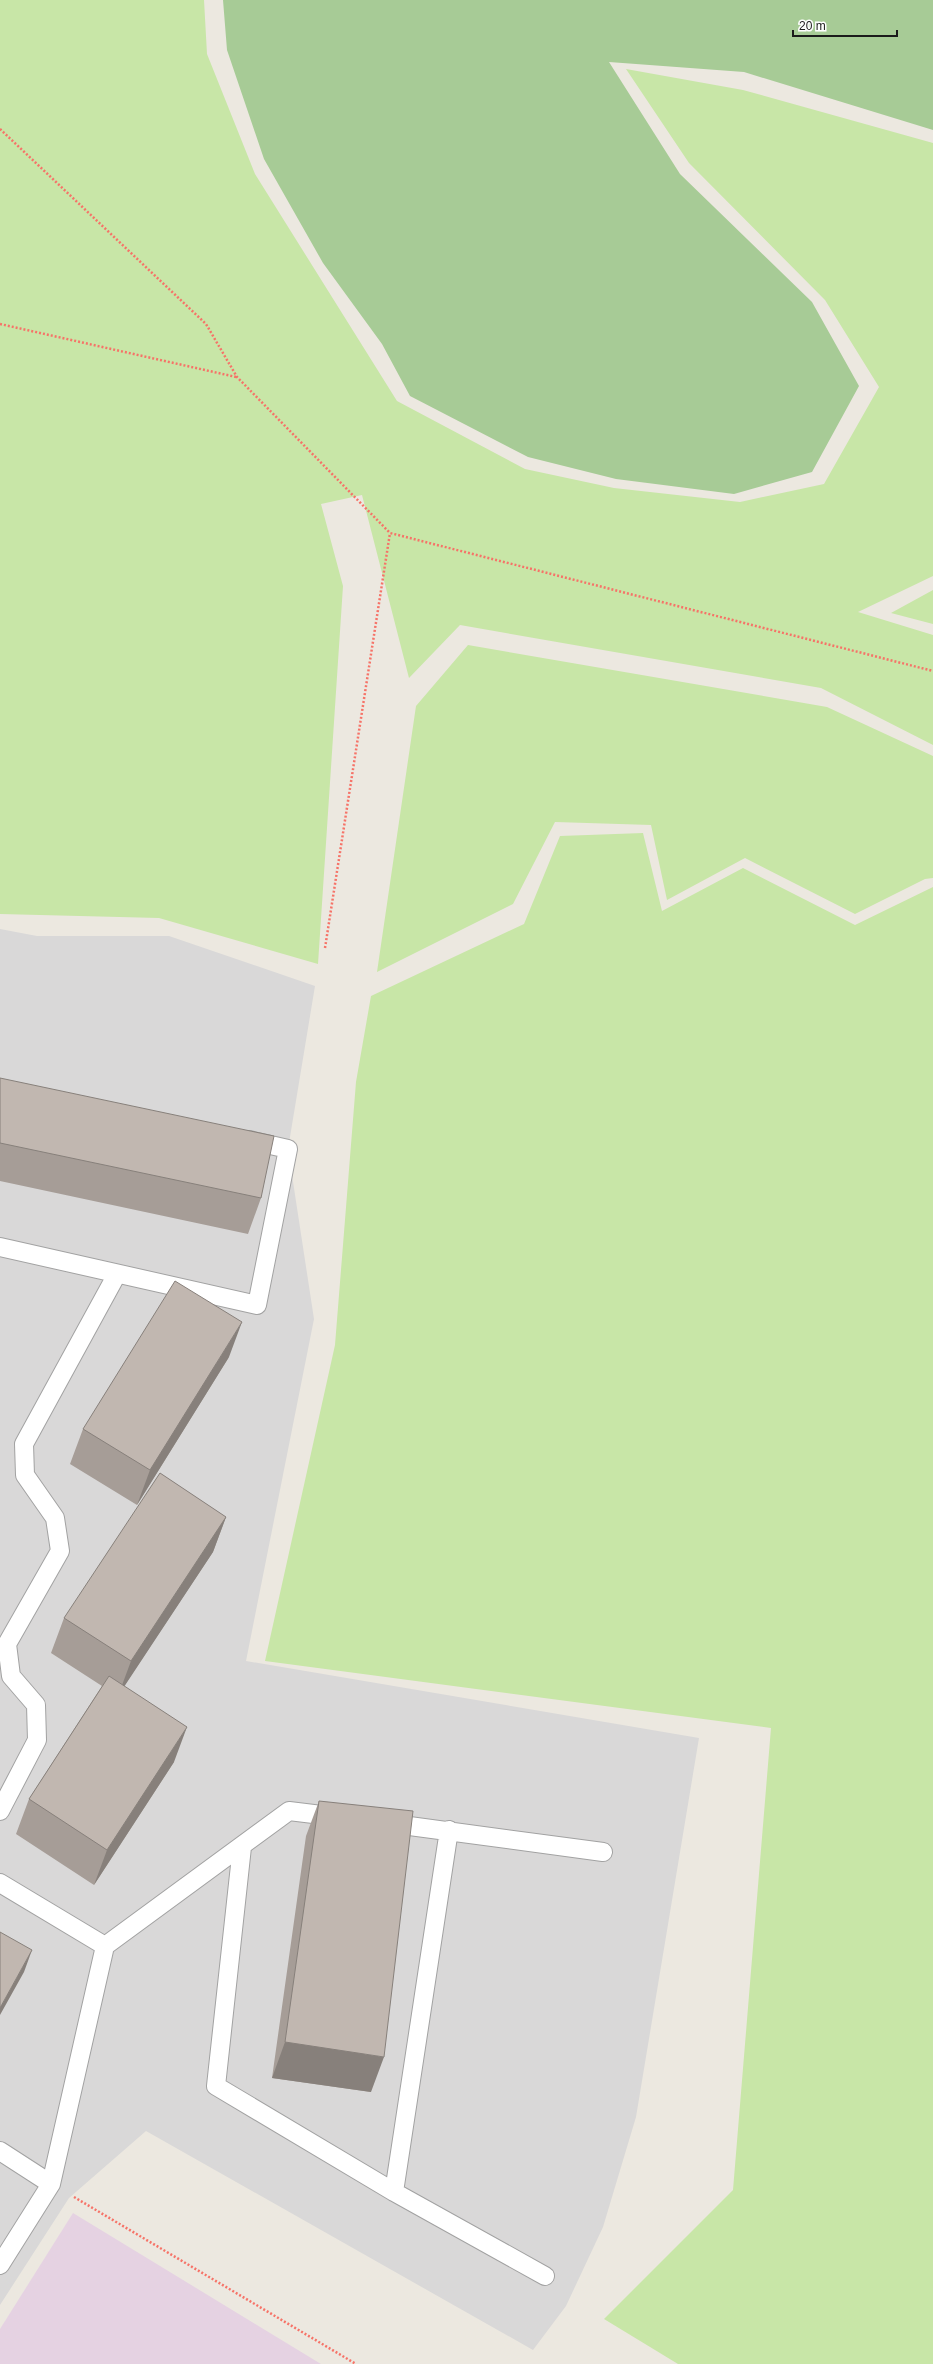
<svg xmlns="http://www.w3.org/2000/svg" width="933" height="2364" viewBox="0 0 933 2364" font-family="Helvetica,sans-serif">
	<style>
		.residential { fill: #d9d8d8 }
		.industrial { fill: #e5d2e2 }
		.grass { fill: #c8e6a7 }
		.forest { fill: #a7cb96 }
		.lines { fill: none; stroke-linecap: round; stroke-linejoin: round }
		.lane-casing { stroke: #a2a2a2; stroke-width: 20 }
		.path { stroke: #f67368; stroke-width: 2.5; stroke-dasharray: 2 2; stroke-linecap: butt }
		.lane { stroke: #fff; stroke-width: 18 }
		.wall { fill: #a69d97 }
		.shaded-wall { fill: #87807b }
		.building { fill: #c1b7b0; stroke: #87807b }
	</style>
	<rect width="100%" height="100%" fill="#ece8e0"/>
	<path class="residential" d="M0 929 37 936H169L315 986 288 1149 314 1319 246 1661 699 1738 636 2117 603 2227 566 2306 533 2350 146 2131 69 2198 0 2305Z"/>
	<path class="industrial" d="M73 2213 321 2364H0V2329Z"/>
	<path class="grass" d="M0 0H204L207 54 255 174 397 401 525 469 614 488 740 502 824 484 879 387 825 300 689 163 626 69 743 90 933 143V576L858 612 933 635V745L821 688 460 625 409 678 362 495 321 504 343 586 318 964 159 918 0 914Z
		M933 590V624L891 613Z
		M468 645 827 707 933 756V878L925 879 855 914 745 858 667 900 651 825 555 822 513 904 377 972 416 706Z
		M643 833 662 911 743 868 855 925 933 887V2364H678L604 2319 733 2190 771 1728 265 1661 335 1345 356 1082 371 996 524 924 560 836Z"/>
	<path class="forest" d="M223 0H933V130L744 72 609 62 680 174 812 302 859 386 812 472 734 494 616 479 528 457 410 396 382 344 323 263 264 159 227 50Z"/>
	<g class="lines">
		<g class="lane-casing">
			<path id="lane" d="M0 1247 257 1305 288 1149 249 1140
				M0 1811 37 1740 36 1705 11 1676 7 1644 60 1551 55 1518 25 1475 24 1444 117 1274
				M387 1823 603 1852
				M242 1847 216 2086 394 2192 545 2276
				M0 1883 105 1946
				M0 2151 51 2184
				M394 2192 449 1830
				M0 2265 51 2184 105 1946 289 1811 338 1817"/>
		</g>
		<path class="path" d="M0 129 206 324 237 377 390 533 933 671
			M0 324 236 377
			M325 948 390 533
			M74 2197 356 2364"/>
		<use href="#lane" class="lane"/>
	</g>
	<path class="wall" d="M0 1078 261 1198 248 1234 0 1181Z
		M229 1357 137 1505 70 1464 83 1429Z
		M226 1517 213 1552 124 1686 174 1762 94 1885 16 1834 29 1799 102 1686 51 1653 64 1618Z
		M319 1801 371 2092 272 2078 306 1836Z"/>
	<path class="shaded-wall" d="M242 1322 229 1357 137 1505 150 1470Z
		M226 1517 213 1552 118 1696 131 1661Z
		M187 1727 174 1762 94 1885 107 1850Z
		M32 1950 24 1972 0 2015V2008Z
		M285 2042 384 2057 371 2092 272 2078Z"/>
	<path class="building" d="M0 1078 274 1136 261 1198 0 1143Z
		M175 1281 242 1322 150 1470 83 1429Z
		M160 1473 226 1517 131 1661 64 1618Z
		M109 1676 187 1727 107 1850 29 1799Z
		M319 1801 413 1811 384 2057 285 2042Z
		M0 1932 32 1950 0 2008Z"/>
	<path d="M793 30v6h104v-6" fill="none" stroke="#1b1b1b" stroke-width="2"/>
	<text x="799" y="30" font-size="12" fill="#1b1b1b" stroke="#ffffff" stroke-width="3" paint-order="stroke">20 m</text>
</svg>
